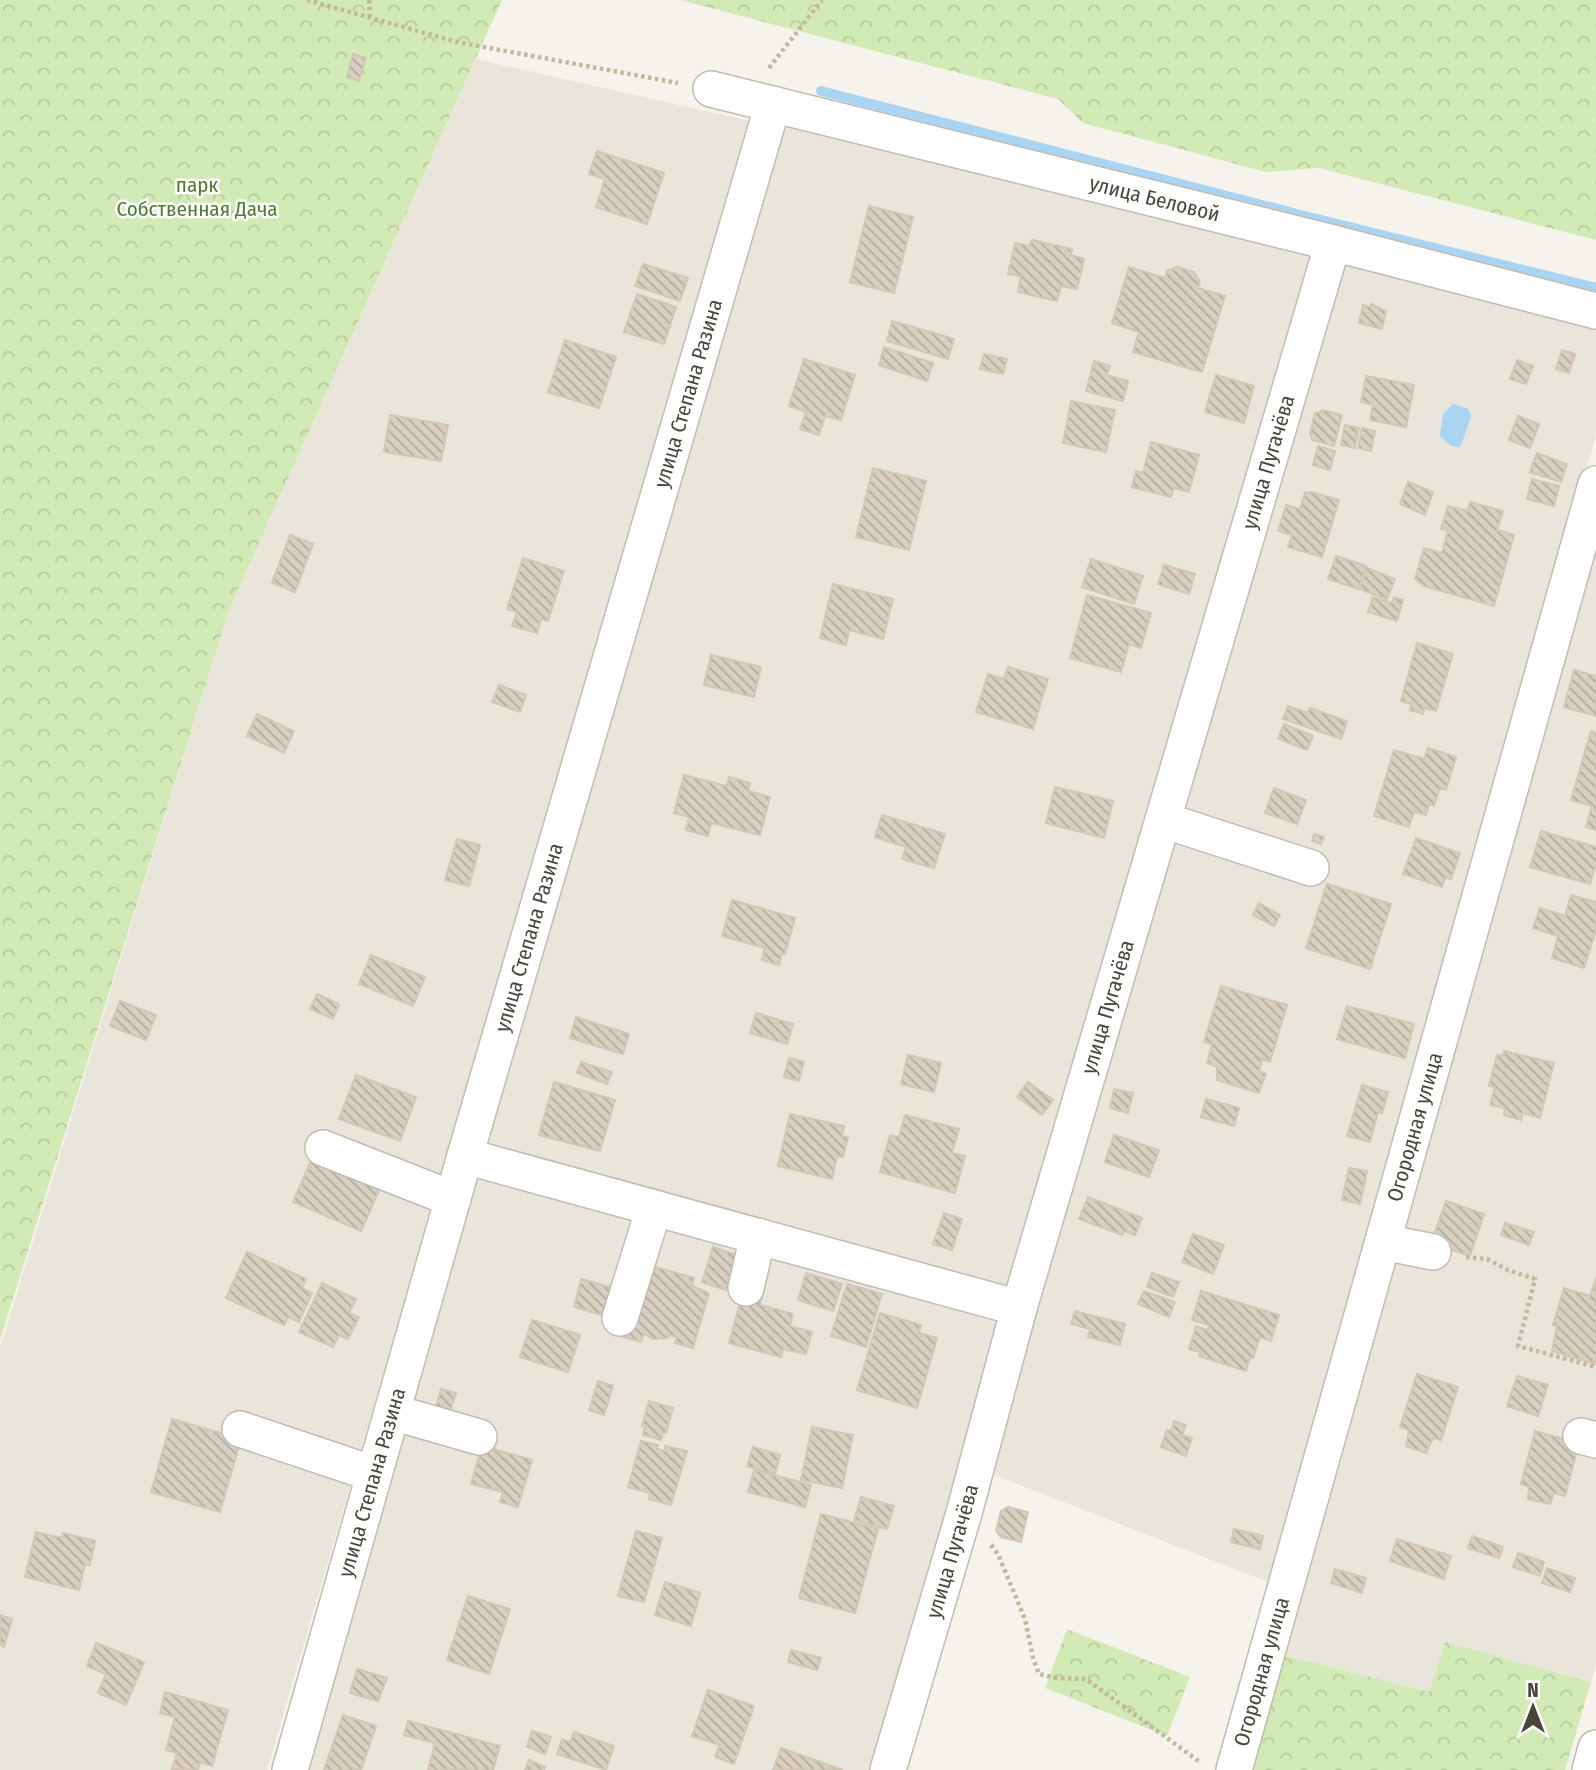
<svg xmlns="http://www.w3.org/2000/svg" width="1596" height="1770" viewBox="0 0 1596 1770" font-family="'Fira Sans Condensed',sans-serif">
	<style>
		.residential { fill: #eae5da }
		.forest { fill: url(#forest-crowns) }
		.water { fill: #a9d4f2 }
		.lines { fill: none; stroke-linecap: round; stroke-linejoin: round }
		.stream { stroke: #a9d4f2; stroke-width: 10 }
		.building { fill: url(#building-back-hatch); stroke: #d3c7b4; stroke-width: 2 }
		.minor-casing { stroke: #c2bbae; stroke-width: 38 }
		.path { stroke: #c4b79f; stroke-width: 4.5; stroke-dasharray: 3.5 3.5; stroke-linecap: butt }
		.minor { stroke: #fff; stroke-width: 35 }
		.labels { text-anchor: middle; stroke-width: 5; stroke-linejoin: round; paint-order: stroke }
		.park-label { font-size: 21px; fill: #4a7f2a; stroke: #fff }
		.street-label { font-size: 21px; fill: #4b4439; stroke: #fff }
	</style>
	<defs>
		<pattern id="forest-crowns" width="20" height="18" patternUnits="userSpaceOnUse" patternTransform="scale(1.75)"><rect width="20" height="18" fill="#d2eab5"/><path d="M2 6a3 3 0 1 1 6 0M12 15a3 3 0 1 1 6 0" fill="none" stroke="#b6ca9c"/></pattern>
		<pattern id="building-back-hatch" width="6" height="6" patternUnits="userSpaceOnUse" patternTransform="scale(1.75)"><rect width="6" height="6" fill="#d8cfc1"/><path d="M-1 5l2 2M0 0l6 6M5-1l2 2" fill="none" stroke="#b1aa9e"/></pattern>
	</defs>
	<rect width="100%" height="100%" fill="#f6f3ec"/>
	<path class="residential" d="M476 59 750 121 267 1770H0V1348L229 610Z
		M779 118 1317 252 873 1770H303Z
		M1341 259 1596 326V435L1268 1582 984 1471Z
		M1596 528V1665L1591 1682 1446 1643 1429 1692 1283 1655Z"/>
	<path class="forest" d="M0 0H502L229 610 0 1340Z
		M680 0H1596V240L1319 168 1266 172 1083 123 1058 99Z
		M1067 1629 1190 1677 1167 1736 1045 1688Z
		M1445 1642 1591 1682 1565 1770H1252L1283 1655 1429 1692Z"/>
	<path class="water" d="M1453 404 1468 409 1471 416 1462 443 1459 447 1451 446 1440 436 1443 414Z"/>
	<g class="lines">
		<path class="stream" d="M821 91 1297 214 1596 288"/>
	</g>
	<path class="building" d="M353 54 366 58 359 81 347 77Z
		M597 151 664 173 647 224 596 207 605 179 589 174Z
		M869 206 913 217 894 293 850 282Z
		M1032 240 1072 249 1071 255 1084 259 1077 289 1061 286 1057 301 1018 292 1021 276 1008 274 1015 243 1030 246Z
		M643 264 688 278 680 301 635 286Z
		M1129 267 1165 278 1167 271 1177 267 1194 272 1200 282 1198 288 1225 296 1202 372 1133 352 1139 332 1112 323Z
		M637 294 676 307 664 344 624 332Z
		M1371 304 1386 311 1382 329 1359 323 1363 305 1371 307Z
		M892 321 954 339 948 359 887 341Z
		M565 340 616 357 599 408 548 392Z
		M884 347 933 363 927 381 879 365Z
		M1562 350 1575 354 1569 373 1556 369Z
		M984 354 1007 359 1003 374 980 369Z
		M804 359 855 375 841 420 825 416 819 435 800 429 806 412 789 406Z
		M1517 360 1533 366 1526 384 1510 379Z
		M1094 361 1110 366 1107 375 1128 381 1123 401 1086 391Z
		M1216 375 1254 386 1244 423 1205 412Z
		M1366 376 1414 385 1406 427 1370 420 1373 405 1361 402Z
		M1071 401 1115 410 1106 452 1063 443Z
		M1322 410 1342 415 1334 446 1312 440 1310 433 1315 413H1318Z
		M390 415 448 425 441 461 384 452Z
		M1518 416 1539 424 1530 448 1509 440Z
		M1345 425 1359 428 1355 448 1341 445Z
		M1362 428 1375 431 1371 451 1358 448Z
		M1151 442 1199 455 1189 492 1174 488 1171 497 1132 487 1136 471 1143 473Z
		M1318 446 1335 451 1330 470 1313 465Z
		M1537 453 1567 464 1561 482 1530 472Z
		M873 468 926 481 909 550 856 537Z
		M1532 479 1559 486 1554 506 1527 499Z
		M1408 482 1433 492 1425 515 1400 504Z
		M1311 492 1339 500 1322 557 1288 547 1292 535 1278 531 1286 505 1300 509 1305 493Z
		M1470 502 1503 511 1497 530 1514 535 1494 606 1424 586 1415 579 1424 548 1442 553 1448 530 1441 529 1448 506 1468 511Z
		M290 535 313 544 295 592 272 583Z
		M1336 556 1366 566 1359 589 1328 579Z
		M523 558 564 571 548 621 541 619 537 633 512 626 517 612 507 609Z
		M1091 559 1143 576 1134 604 1082 587Z
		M1164 565 1195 574 1189 594 1158 584Z
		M1367 568 1395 579 1387 599 1359 589Z
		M833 584 893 599 883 639 849 630 846 645 820 638Z
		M1087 595 1151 613 1141 648 1129 644 1121 672 1070 658Z
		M1373 597 1392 603 1394 597 1403 600 1397 621 1368 612Z
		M1417 643 1453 654 1436 711 1424 708 1423 714 1410 710 1411 704 1401 701Z
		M711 655 761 667 754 697 704 685Z
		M1008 667 1048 679 1033 729 976 712 988 674 1004 679Z
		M1574 670 1596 676V716L1564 707Z
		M499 685 526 695 520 712 492 702Z
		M1288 706 1308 713 1310 708 1347 721 1341 739 1283 719Z
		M257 714 294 731 284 753 247 736Z
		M1284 724 1313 736 1307 750 1278 739Z
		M1591 731 1596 733V830L1586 827 1592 806 1571 800Z
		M1428 748 1456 757 1446 790 1440 788 1434 806 1429 804 1426 815 1414 812 1409 827 1374 816 1394 750 1424 759Z
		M684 775 727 786 729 777 750 783 748 791 770 797 760 835 711 823 708 836 686 830 689 817 674 813Z
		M1055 787 1113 801 1104 838 1046 823Z
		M1274 788 1306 800 1297 824 1265 813Z
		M882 815 945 834 934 868 902 859 906 847 875 837Z
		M1541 831 1596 847V864L1590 884 1530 867Z
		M1314 834 1324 837 1321 844 1312 841Z
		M1416 838 1460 853 1451 879 1445 878 1442 887 1403 874Z
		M457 839 480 845 469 886 445 880Z
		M1327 884 1391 904 1370 969 1306 948Z
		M1571 895 1596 902V930L1584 968 1552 958 1558 936 1533 928 1540 908 1565 916Z
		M732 900 795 918 785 954H782L779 965 762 960 765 948 722 936Z
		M1259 903 1280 915 1274 926 1253 915Z
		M371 955 425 977 413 1006 359 984Z
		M1221 986 1287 1005 1270 1062 1262 1059 1259 1071 1266 1074 1259 1093 1217 1080V1067L1207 1063 1212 1044 1204 1042Z
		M317 994 339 1004 333 1019 310 1009Z
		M120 1001 156 1015 146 1040 110 1026Z
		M1347 1006 1414 1024 1405 1058 1337 1039Z
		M756 1013 793 1024 787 1044 750 1033Z
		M576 1017 629 1034 623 1054 570 1038Z
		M1504 1051 1554 1063 1540 1118 1523 1113 1521 1120 1504 1115 1505 1108 1490 1105 1495 1087 1489 1086 1497 1055 1503 1056Z
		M908 1055 941 1063 934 1092 901 1084Z
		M789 1058 804 1062 799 1081 784 1077Z
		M581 1062 612 1072 607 1084 577 1073Z
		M356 1075 416 1097 400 1141 339 1119Z
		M554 1082 615 1100 600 1151 539 1135Z
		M1028 1082 1053 1100 1042 1115 1017 1097Z
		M1362 1085 1388 1092 1382 1113 1378 1112 1370 1142 1347 1136Z
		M1114 1089 1133 1093 1128 1113 1110 1108Z
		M1206 1099 1239 1108 1234 1126 1201 1117Z
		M790 1114 844 1126 842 1136 848 1137 843 1157 837 1156 832 1179 778 1166Z
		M905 1115 959 1129 952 1153 965 1156 955 1193 880 1172 890 1135 899 1137Z
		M1114 1135 1159 1150 1149 1177 1105 1162Z
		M313 1156 381 1186 361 1231 293 1202Z
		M1349 1168 1367 1171 1360 1204 1342 1200Z
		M1088 1197 1142 1218 1135 1235 1124 1231 1122 1235 1079 1219Z
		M1446 1201 1484 1214 1470 1256 1431 1243Z
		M944 1213 962 1219 952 1250 933 1244Z
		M1505 1223 1534 1232 1529 1245 1501 1235Z
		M1193 1234 1224 1245 1213 1274 1182 1262Z
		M713 1247 737 1255 726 1290 702 1282Z
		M247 1252 306 1279 302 1288 312 1293 299 1322 288 1317 284 1325 226 1298Z
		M645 1264 694 1278 692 1286 709 1293 693 1348 675 1343 677 1337 669 1335 668 1338 652 1339 644 1333 641 1342 621 1336 639 1271Z
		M806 1273 842 1284 833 1311 798 1300Z
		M1152 1273 1179 1282 1173 1297 1147 1287Z
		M1596 1278V1364L1552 1351 1557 1326 1553 1325 1564 1288 1590 1296Z
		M581 1279 614 1288 606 1316 574 1307Z
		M322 1283 356 1299 349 1313 359 1317 348 1339 339 1335 333 1347 299 1332Z
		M847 1284 882 1294 866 1347 831 1336Z
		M1144 1291 1175 1302 1169 1317 1138 1304Z
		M1201 1291 1279 1315 1271 1341 1260 1337 1253 1358 1250 1357 1246 1371 1199 1356 1200 1352 1189 1349 1196 1326 1207 1330 1209 1325 1192 1320Z
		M743 1292 762 1297 760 1305 793 1314 790 1326 812 1332 806 1354 783 1349 781 1357 729 1343Z
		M1075 1311 1125 1324 1120 1345 1088 1337 1090 1329 1071 1324Z
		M880 1313 921 1325 919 1333 937 1338 917 1408 857 1390Z
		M532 1320 580 1335 568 1372 520 1357Z
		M1417 1374 1458 1387 1441 1440 1433 1438 1426 1453 1406 1446 1409 1430 1400 1427Z
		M1517 1376 1548 1385 1538 1416 1507 1406Z
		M598 1381 613 1386 604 1415 589 1410Z
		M441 1389 456 1393 448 1418 434 1414Z
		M649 1401 673 1408 666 1433 663 1432 661 1440 643 1435 645 1427 642 1426Z
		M172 1419 241 1439 220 1512 151 1492Z
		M1174 1421 1186 1425 1182 1435 1192 1438 1186 1456 1161 1447 1167 1430 1171 1431Z
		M812 1427 853 1435 842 1488 801 1480Z
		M1535 1431 1579 1443 1565 1496 1554 1493 1550 1504 1528 1499 1529 1487 1521 1484Z
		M641 1441 658 1445 657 1449 665 1451V1446L687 1451 671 1505 649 1499 650 1493 628 1487Z
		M482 1446 532 1460 518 1507 500 1502 503 1492 471 1484Z
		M753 1447 780 1455 775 1474 747 1466Z
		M754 1470 811 1485 805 1507 748 1492Z
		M861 1497 894 1506 887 1529 854 1520Z
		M1008 1507 1028 1512 1021 1542 1001 1537 996 1531 1001 1511Z
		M821 1514 878 1529 855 1613 799 1598Z
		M1234 1529 1263 1536 1260 1549 1231 1542Z
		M636 1531 662 1538 644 1602 618 1596Z
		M36 1532 62 1538 63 1533 95 1541 90 1565 85 1564 79 1590 25 1577Z
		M1472 1536 1503 1547 1499 1558 1468 1548Z
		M1397 1539 1451 1556 1444 1579 1390 1561Z
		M1518 1553 1544 1562 1540 1576 1513 1567Z
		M1547 1568 1575 1578 1570 1592 1542 1583Z
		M1335 1569 1366 1578 1362 1593 1331 1583Z
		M665 1582 700 1593 691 1626 655 1615Z
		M468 1596 510 1609 489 1674 447 1660Z
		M0 1615 12 1619 4 1647 0 1645Z
		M96 1643 144 1662 126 1705 98 1693 106 1674 87 1666Z
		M791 1650 821 1658 817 1670 788 1662Z
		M357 1669 387 1678 378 1701 350 1693Z
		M708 1690 754 1706 734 1764 715 1757 720 1745 692 1736Z
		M165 1692 228 1710 212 1766 200 1762 198 1770 172 1769 177 1753 166 1750 175 1717 160 1713Z
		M343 1715 376 1726 361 1770H324Z
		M408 1721 500 1746 493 1770H428L435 1743 404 1735Z
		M532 1731 551 1737 545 1754 527 1747Z
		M574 1732 614 1746 606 1770 557 1754 562 1739 570 1742Z
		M781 1748 843 1770H773Z
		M529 1760 545 1767 544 1770H525Z"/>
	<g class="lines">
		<g class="minor-casing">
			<g id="minor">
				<path id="s1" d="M711 89 1333 243 1596 311"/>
				<path d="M1163 820 1311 868"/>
				<path d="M323 1148 453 1199"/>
				<path d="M465 1156 1019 1308"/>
				<path d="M1383 1242 1433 1252"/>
				<path d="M746 1288 758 1236"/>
				<path d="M620 1318 654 1208"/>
				<path d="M392 1412 479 1437"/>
				<path d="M240 1429 374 1474"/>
				<path d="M1581 1436 1596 1440"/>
				<path id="s2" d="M290 1770 465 1156 773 104"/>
				<path id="s3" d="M888 1770 964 1513 1019 1308 1333 243"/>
				<path id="s4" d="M1234 1770 1596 484"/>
				<path d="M1590 1770 1596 1748"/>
			</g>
		</g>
		<path class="path" d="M307 0 457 42 678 83
			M369 0 370 17
			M769 68 822 0
			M1466 1257 1487 1259 1508 1270 1535 1279 1518 1346 1596 1367
			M991 1545 998 1554 1025 1619 1033 1658 1039 1674 1056 1678 1086 1679 1200 1762"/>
		<use href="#minor" class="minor"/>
	</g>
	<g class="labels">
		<g class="park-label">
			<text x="197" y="192">парк<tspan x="197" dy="24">Собственная Дача</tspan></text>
		</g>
		<g class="street-label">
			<text dy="7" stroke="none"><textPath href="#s1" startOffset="457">улица Беловой</textPath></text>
			<text dy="7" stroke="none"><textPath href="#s2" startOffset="1433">улица Степана Разина</textPath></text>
			<text dy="7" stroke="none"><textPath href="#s3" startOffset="1362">улица Пугачёва</textPath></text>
			<text dy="7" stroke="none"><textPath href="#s2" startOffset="866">улица Степана Разина</textPath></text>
			<text dy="7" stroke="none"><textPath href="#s3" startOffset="794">улица Пугачёва</textPath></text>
			<text dy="7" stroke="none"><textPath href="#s4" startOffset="668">Огородная улица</textPath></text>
			<text dy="7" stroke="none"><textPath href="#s2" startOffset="299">улица Степана Разина</textPath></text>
			<text dy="7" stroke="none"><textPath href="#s3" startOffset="228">улица Пугачёва</textPath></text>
			<text dy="7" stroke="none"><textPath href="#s4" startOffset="102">Огородная улица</textPath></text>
		</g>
	</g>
	<g transform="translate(1533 1707)" stroke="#ffffff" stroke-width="5" paint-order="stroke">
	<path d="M0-5L12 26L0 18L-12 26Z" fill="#4b4439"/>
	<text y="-10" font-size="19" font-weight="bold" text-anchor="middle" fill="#4b4439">N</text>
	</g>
</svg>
